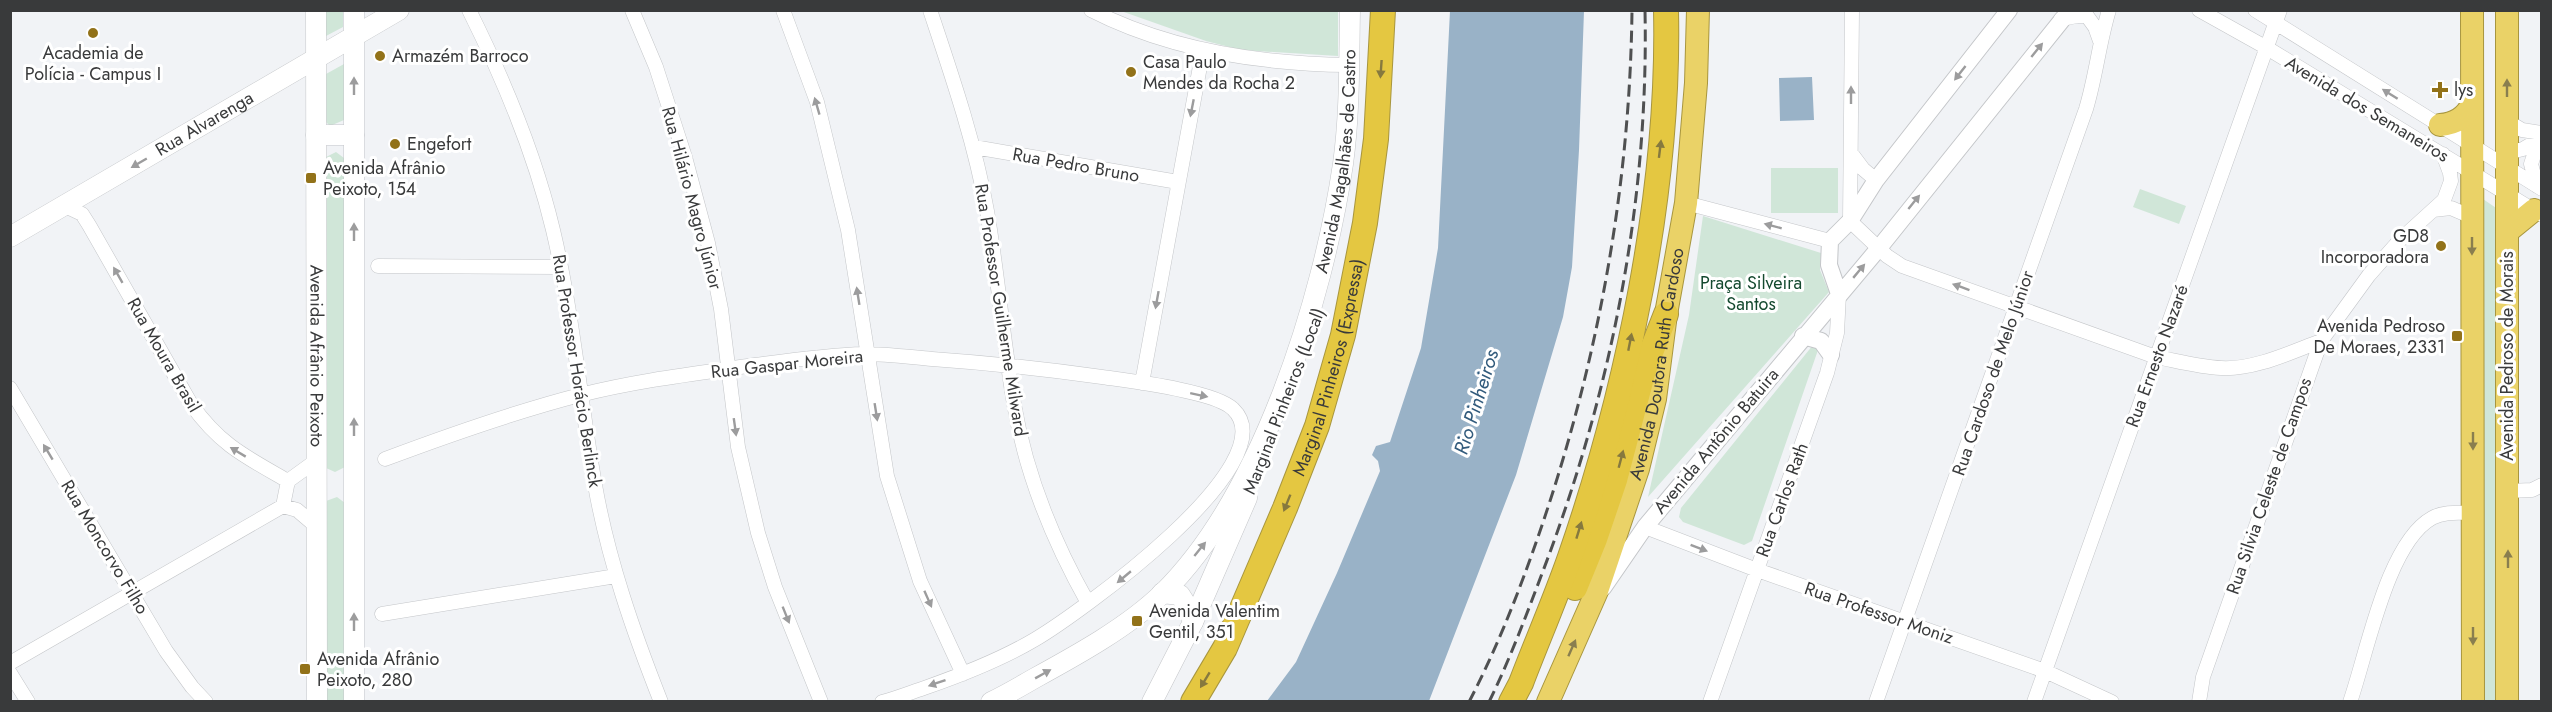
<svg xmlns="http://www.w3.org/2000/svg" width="2552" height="712" viewBox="0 0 2552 712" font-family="Jost,sans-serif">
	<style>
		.green { fill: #d0e6d8 }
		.water { fill: #99b2c7 }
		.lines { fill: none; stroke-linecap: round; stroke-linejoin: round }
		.minor-casing { stroke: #c4c6c9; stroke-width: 15 }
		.tertiary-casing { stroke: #c4c6c9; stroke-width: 18 }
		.secondary-casing { stroke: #c4c6c9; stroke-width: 21 }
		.trunk-casing { stroke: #a8963f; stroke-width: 24 }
		.motorway-casing { stroke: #a8963f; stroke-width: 26 }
		.minor { stroke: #fff; stroke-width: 14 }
		.tertiary { stroke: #fff; stroke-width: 16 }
		.secondary { stroke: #fff; stroke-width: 20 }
		.trunk { stroke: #ead267; stroke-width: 22 }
		.motorway { stroke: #e4c741; stroke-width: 24 }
		.rail { stroke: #4f5051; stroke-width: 3; stroke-dasharray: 12 6; stroke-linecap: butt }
		.oneway { fill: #9c9c9d }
		.oneway2 { fill: #86793e }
		.oneway3 { fill: #897e4f }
		.poi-dot { fill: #927219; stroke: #fff; stroke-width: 2 }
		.labels { text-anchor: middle; stroke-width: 6; stroke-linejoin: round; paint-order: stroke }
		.poi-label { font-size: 18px; fill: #393a3b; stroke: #fff; text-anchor: start }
		.street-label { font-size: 18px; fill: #393a3b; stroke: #fff }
		.park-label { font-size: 18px; fill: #14492f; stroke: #fff }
		.water-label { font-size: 20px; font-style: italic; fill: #325b7c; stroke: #fff }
	</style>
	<rect width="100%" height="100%" fill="#f1f3f6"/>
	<path class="green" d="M326 11H343V27L326 36Z
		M1121 11H1338V56L1241 50 1206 41Z
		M344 64V120L330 126 326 122V74Z
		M336 152 344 158 345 467 335 472 326 468V157Z
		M1771 168H1838V213H1771Z
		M2140 189 2186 206 2179 224 2133 207Z
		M2483 199 2502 212 2503 701 2478 702Z
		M1703 216 1821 253 1820 270 1829 292 1648 497 1689 315Z
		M1813 345 1818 350 1752 541 1744 545 1683 522 1679 517 1681 508Z
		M337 497 345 503V701H326V501Z"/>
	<path class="water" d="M1450 11H1584L1579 150 1572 267 1563 317 1516 475 1429 701H1267L1296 662 1337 573 1380 471 1378 461 1372 455 1376 446 1390 442 1421 348 1438 248Z
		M1812 77 1814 120 1780 121 1779 78Z"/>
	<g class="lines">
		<g class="minor-casing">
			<path id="minor" d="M469 10C504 80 535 154 553 230 573 314 580 400 595 485 608 559 633 631 661 702
				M632 10 656 67 685 157 708 243 721 309 738 447 758 533 775 587 821 702
				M783 10 817 102 848 230 887 476 920 581 963 674
				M930 10C952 76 975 143 987 211 998 275 1003 340 1014 404 1026 475 1053 541 1088 603
				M1091 10C1171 51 1261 64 1349 65
				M1852 10 1850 221 1887 256 1902 266 2156 357C2177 361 2199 367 2221 368 2254 370 2291 352 2321 341
				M2199 10 2267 48 2540 214
				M2255 10 2542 189
				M2061 19 2077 16H2087L2095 27 2100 41
				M2507 121 2522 130 2542 133
				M974 147 1178 182
				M1851 153 1863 169 1876 180
				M2507 153 2523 149 2540 139
				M2537 186 2531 164 2539 140
				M1686 203 1830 241
				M65 206 82 214 89 225 191 404C220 445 246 457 288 481
				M2433 210 2451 208 2472 217
				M378 266 561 267
				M1142 383 1203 50
				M10 388 166 651 192 687 206 702
				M385 459C449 435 514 412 580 395 635 381 692 374 748 366 786 361 825 355 864 354 886 354 909 357 932 359 989 363 1045 369 1102 377 1130 381 1215 391 1233 409 1290 463 1075 616 1034 640 1000 660 964 674 927 687 912 692 897 698 882 702
				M2508 491 2532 490 2542 485
				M283 506 288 481 317 460
				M1645 527 1757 570 2045 671 2112 702
				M382 614 616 576
				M10 663 283 506 297 510 317 527
				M10 673 28 702
				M1710 702 1827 373 1837 333 1839 294
				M1876 702 2086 109C2096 76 2099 43 2109 10
				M2034 702 2280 10
				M2199 702 2203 677 2321 341 2369 275 2400 240 2444 200 2451 181 2450 173 2443 154
				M2350 702C2367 654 2387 543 2432 518 2444 511 2459 513 2473 513"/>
		</g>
		<g class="tertiary-casing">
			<path id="tertiary" d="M1839 294 1829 265 1830 241 1850 221 1876 180 2009 10
				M1803 336 1821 341 1831 355
				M1603 588 1645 527 1879 248 2070 10"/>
		</g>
		<g class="secondary-casing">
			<g id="secondary">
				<path id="s1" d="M316 10 317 702"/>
				<path d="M354 10V702"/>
				<path d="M316 135H354"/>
				<path id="s2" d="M10 237 399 10"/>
				<path d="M1162 593 1180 595 1189 609 1193 622"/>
				<path id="s3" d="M991 702C1006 695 1021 686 1035 678 1077 655 1128 627 1163 593 1262 495 1323 300 1343 164 1350 113 1349 62 1350 10"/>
				<path d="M1152 702 1193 622 1247 498"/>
			</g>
		</g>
		<g class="trunk-casing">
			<g id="trunk">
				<path d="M2472 10 2473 702"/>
				<path d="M2507 10V702"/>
				<path d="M2440 125C2455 124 2466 117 2472 104"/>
				<path d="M2507 232 2534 210"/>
				<path id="s4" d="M1548 702 1597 591 1638 469 1655 399 1666 314 1686 203 1696 83 1698 10"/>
			</g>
		</g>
		<g class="motorway-casing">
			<g id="motorway">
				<path d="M1575 588 1595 539 1615 480 1644 370 1666 314"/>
				<path id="s5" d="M1193 702 1225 648 1285 508 1317 426 1343 335 1365 223 1376 139 1383 10"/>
				<path d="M1511 702 1521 683C1537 641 1555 600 1570 557 1628 390 1670 187 1666 10"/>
			</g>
		</g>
		<use href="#minor" class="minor"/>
		<use href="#tertiary" class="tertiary"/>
		<use href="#secondary" class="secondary"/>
		<use href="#trunk" class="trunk"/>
		<use href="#motorway" class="motorway"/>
		<path class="rail" d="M1469 702C1497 648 1519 592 1539 534 1597 366 1630 189 1632 10
			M1489 702C1510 659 1526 616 1543 571 1611 392 1649 203 1645 10"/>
	</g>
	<defs><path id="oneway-solid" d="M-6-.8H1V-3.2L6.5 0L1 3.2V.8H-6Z" transform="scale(1.5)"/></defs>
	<g class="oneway">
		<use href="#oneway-solid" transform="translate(2037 50) rotate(-51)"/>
		<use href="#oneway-solid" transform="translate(1960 73) rotate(128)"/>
		<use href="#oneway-solid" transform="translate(354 86) rotate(-90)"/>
		<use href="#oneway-solid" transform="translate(2390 94) rotate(-148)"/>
		<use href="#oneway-solid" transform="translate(1851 95) rotate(-90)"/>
		<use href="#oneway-solid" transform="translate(817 106) rotate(-106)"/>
		<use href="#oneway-solid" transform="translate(1192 108) rotate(101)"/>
		<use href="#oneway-solid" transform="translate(139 163) rotate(150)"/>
		<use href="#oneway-solid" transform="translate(1914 202) rotate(-51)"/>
		<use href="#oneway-solid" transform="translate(1773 226) rotate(-165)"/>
		<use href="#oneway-solid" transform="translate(354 232) rotate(-90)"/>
		<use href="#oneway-solid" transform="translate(1859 271) rotate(-50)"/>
		<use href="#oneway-solid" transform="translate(118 275) rotate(-120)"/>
		<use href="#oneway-solid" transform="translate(1961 287) rotate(-160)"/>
		<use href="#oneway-solid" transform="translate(858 296) rotate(-99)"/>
		<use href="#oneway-solid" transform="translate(1157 300) rotate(100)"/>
		<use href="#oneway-solid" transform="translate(1199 395) rotate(12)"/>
		<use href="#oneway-solid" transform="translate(876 412) rotate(81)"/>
		<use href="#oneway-solid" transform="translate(354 427) rotate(-90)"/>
		<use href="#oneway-solid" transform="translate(735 427) rotate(82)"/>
		<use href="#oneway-solid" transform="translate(48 452) rotate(-121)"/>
		<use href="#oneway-solid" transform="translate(238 452) rotate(-149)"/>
		<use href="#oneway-solid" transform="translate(1699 548) rotate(21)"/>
		<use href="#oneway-solid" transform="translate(1200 549) rotate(-51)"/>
		<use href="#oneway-solid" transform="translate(1124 577) rotate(140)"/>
		<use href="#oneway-solid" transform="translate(928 599) rotate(66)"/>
		<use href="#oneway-solid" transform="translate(786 615) rotate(68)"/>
		<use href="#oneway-solid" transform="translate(354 622) rotate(-90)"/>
		<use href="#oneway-solid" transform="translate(1043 674) rotate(-29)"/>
		<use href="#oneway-solid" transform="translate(937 683) rotate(161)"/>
	</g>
	<g class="oneway2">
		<use href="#oneway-solid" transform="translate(1381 69) rotate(94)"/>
		<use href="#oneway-solid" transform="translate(1660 149) rotate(-83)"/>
		<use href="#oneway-solid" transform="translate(1630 342) rotate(-79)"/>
		<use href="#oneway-solid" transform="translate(1621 459) rotate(-75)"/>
		<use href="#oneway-solid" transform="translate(1287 503) rotate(112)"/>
		<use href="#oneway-solid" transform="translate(1579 530) rotate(-73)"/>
		<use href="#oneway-solid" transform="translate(1205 680) rotate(121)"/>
	</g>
	<g class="oneway3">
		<use href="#oneway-solid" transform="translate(2507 88) rotate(-90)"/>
		<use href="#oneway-solid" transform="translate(2472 246) rotate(90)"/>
		<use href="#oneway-solid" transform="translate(2473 441) rotate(90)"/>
		<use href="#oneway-solid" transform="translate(2508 559) rotate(-90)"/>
		<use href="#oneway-solid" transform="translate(2473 636) rotate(90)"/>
		<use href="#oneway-solid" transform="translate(1572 648) rotate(-66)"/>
	</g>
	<g class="poi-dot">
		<circle cx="93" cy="33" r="6"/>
		<circle cx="380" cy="56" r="6"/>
		<circle cx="1131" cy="72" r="6"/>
		<path d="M2437 81h6v6h6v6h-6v6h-6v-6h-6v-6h6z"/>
		<circle cx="395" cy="144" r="6"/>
		<rect x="305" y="172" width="12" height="12" rx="3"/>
		<circle cx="2441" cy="246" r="6"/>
		<rect x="2451" y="330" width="12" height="12" rx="3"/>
		<rect x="1131" y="615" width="12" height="12" rx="3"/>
		<rect x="299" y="663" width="12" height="12" rx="3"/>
	</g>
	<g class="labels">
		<g class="poi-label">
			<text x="93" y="59" text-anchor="middle">Academia de<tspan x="93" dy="21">Polícia - Campus I</tspan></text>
			<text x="392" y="62">Armazém Barroco</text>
			<text x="1143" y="68">Casa Paulo<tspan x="1143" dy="21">Mendes da Rocha 2</tspan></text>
			<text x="2454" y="96">lys</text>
			<text x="407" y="150">Engefort</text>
			<text x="323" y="174">Avenida Afrânio<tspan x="323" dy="21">Peixoto, 154</tspan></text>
			<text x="2429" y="242" text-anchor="end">GD8<tspan x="2429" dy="21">Incorporadora</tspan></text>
			<text x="2445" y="332" text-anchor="end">Avenida Pedroso<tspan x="2445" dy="21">De Moraes, 2331</tspan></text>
			<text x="1149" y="617">Avenida Valentim<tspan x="1149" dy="21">Gentil, 351</tspan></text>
			<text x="317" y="665">Avenida Afrânio<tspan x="317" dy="21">Peixoto, 280</tspan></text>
		</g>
		<g class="street-label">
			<text transform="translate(2367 109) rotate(31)" y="6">Avenida dos Semaneiros</text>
			<text dy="6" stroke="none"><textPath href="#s2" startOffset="225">Rua Alvarenga</textPath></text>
			<text dy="6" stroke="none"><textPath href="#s3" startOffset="678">Avenida Magalhães de Castro</textPath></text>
			<text transform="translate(1076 165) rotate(10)" y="6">Rua Pedro Bruno</text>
			<text transform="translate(692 198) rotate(75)" y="6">Rua Hilário Magro Júnior</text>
			<text transform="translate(1001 310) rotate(81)" y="6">Rua Professor Guilherme Milward</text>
			<text transform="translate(164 355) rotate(60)" y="6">Rua Moura Brasil</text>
			<text dy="6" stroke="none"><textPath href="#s1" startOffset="346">Avenida Afrânio Peixoto</textPath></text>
			<text transform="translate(2157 356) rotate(-70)" y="6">Rua Ernesto Nazaré</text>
			<text transform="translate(2507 356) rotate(-90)" y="6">Avenida Pedroso de Morais</text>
			<text transform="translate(787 364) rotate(-6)" y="6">Rua Gaspar Moreira</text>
			<text dy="6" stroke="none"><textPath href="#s4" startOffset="357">Avenida Doutora Ruth Cardoso</textPath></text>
			<text dy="6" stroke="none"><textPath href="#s5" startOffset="363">Marginal Pinheiros (Expressa)</textPath></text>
			<text transform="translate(577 371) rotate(81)" y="6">Rua Professor Horácio Berlinck</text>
			<text transform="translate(1993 373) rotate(-71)" y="6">Rua Cardoso de Melo Júnior</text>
			<text transform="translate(1284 401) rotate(-69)" y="6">Marginal Pinheiros (Local)</text>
			<text transform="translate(1716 441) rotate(-50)" y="6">Avenida Antônio Batuira</text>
			<text transform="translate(2269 486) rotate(-71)" y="6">Rua Silvia Celeste de Campos</text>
			<text transform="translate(1782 500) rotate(-70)" y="6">Rua Carlos Rath</text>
			<text transform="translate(105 547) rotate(59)" y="6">Rua Moncorvo Filho</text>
			<text transform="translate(1879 613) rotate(19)" y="6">Rua Professor Moniz</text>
		</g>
		<g class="park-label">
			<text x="1751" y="289">Praça Silveira<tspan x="1751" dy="21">Santos</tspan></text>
		</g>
		<g class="water-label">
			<text transform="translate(1476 402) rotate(-73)" y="7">Rio Pinheiros</text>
		</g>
	</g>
	<rect width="2552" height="712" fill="none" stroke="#393a3b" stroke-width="24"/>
</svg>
